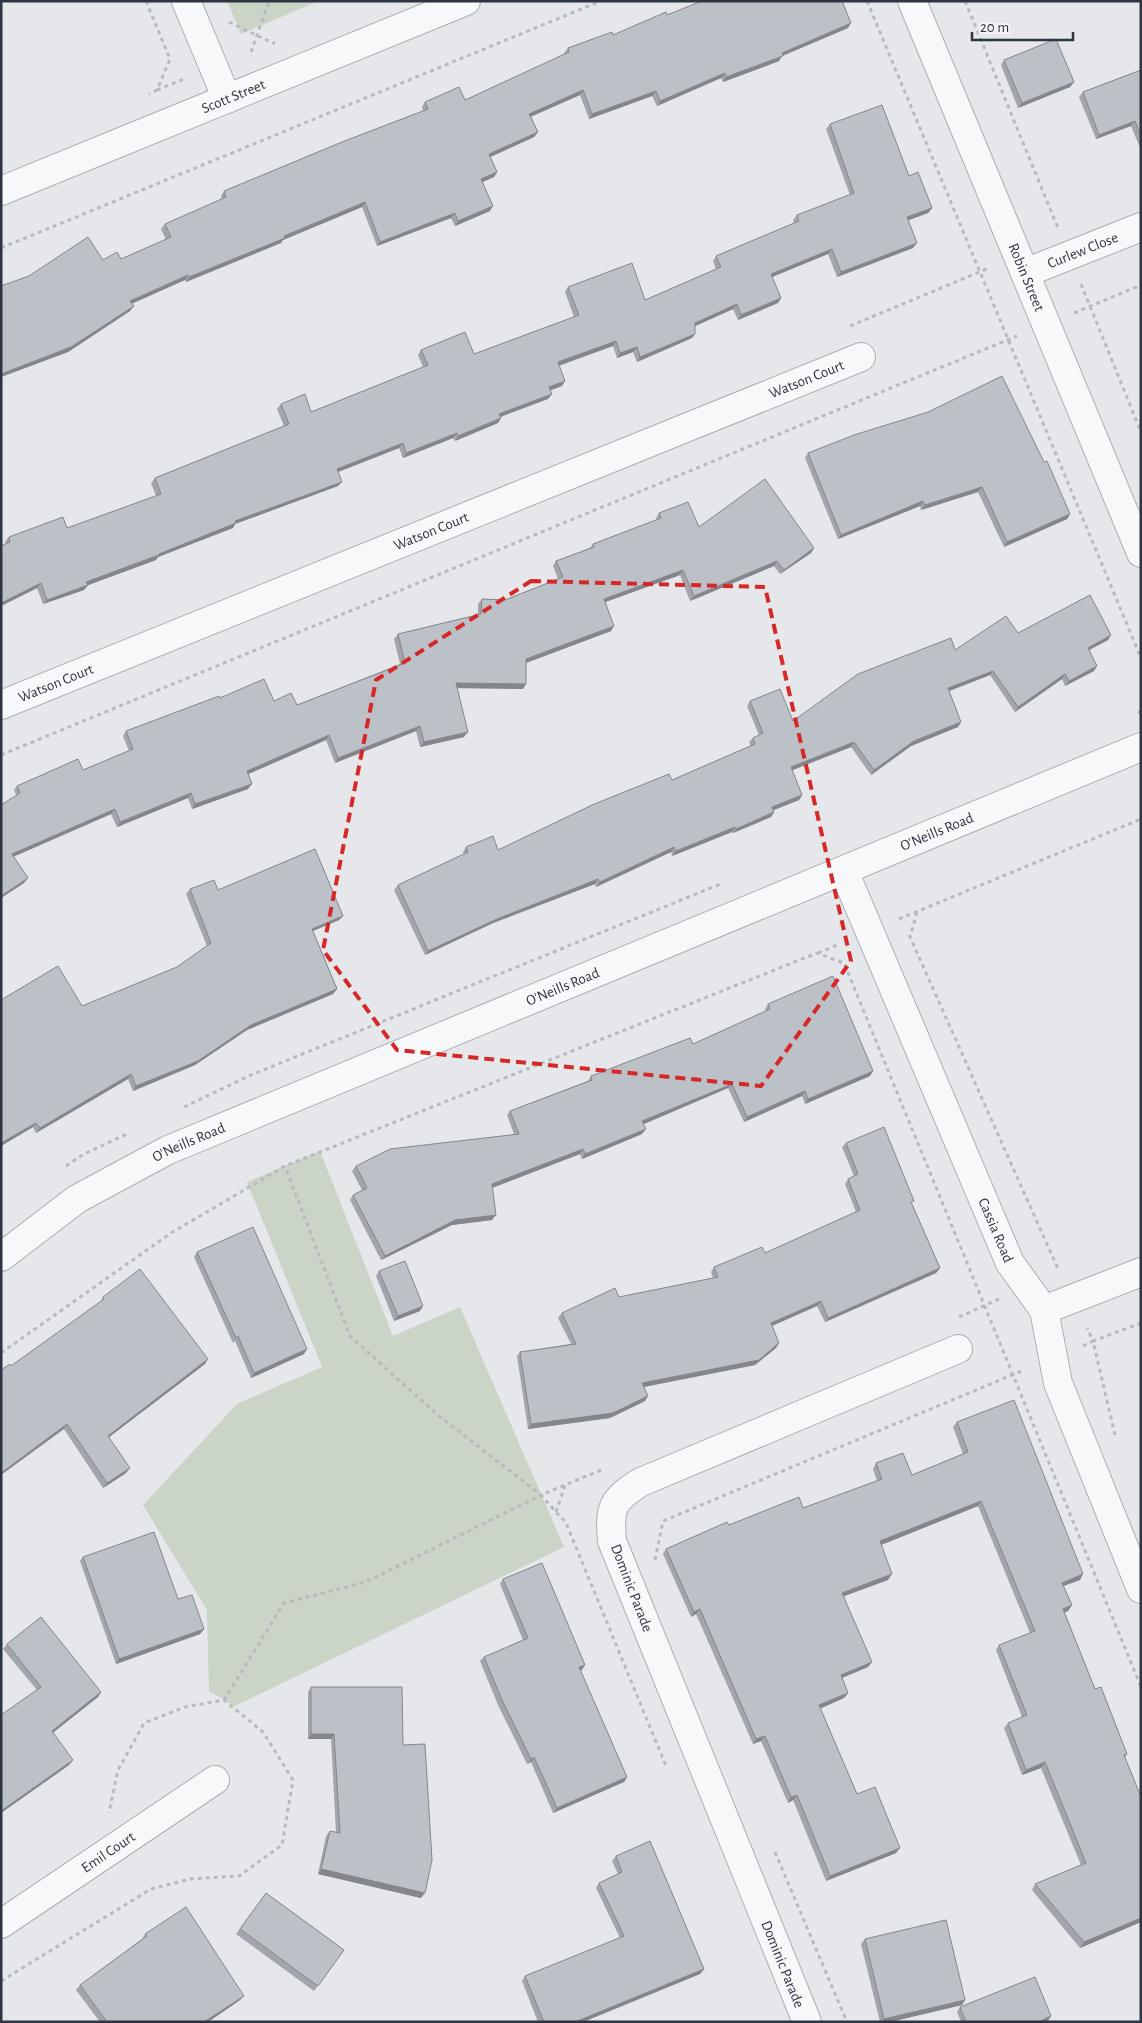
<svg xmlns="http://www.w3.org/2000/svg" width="1142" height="2023" viewBox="0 0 1142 2023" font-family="'Alegreya Sans',sans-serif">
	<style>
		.green { fill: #cad4c7 }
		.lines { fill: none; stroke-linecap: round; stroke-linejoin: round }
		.minor-casing { stroke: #aaaeb5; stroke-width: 30 }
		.tertiary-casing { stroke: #aaaeb5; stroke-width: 30 }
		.path { stroke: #b7babe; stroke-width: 3; stroke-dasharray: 4 4; stroke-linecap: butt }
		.minor { stroke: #f7f8f9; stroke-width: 28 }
		.tertiary { stroke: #f7f8f9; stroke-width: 28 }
		.wall { fill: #a2a5ab }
		.shaded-wall { fill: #84868b }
		.building { fill: #bcc0c7; stroke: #84868b }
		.marked { fill: none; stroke: #d62828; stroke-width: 4; stroke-dasharray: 10 6; stroke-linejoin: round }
		.labels { text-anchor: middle; stroke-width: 4; stroke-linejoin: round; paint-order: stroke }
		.street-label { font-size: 15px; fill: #2e3542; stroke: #f4f6f8 }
	</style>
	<rect width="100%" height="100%" fill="#e5e7eb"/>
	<path class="green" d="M227 1H319L241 34Z
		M320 1151 393 1336 460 1307 564 1547 235 1706 209 1691 207 1610 143 1505 237 1404 322 1367 247 1182Z"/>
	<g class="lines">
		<g class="minor-casing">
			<g id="minor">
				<path d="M186 1 227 99"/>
				<path id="s1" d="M912 1 1141 553"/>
				<path id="s2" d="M1 191 466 1"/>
				<path id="s3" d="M1025 273 1141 227"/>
				<path id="s4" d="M1 705 861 357"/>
				<path id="s5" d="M844 871 1010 1263 1044 1310 1058 1383 1141 1589"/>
				<path d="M1044 1310 1141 1272"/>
				<path id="s6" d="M1 1924 215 1780"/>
				<path d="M807 2022 612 1541C609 1507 612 1500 641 1482L958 1349"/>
			</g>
		</g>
		<g class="tertiary-casing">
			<g id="tertiary">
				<path id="s7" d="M1 1257 77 1199 168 1150 1141 747"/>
			</g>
		</g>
		<path class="path" d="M146 1 170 59 157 90 149 94
			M867 1 1141 658
			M965 1 1058 228
			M229 22 273 43H275
			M251 52 269 1
			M157 90 184 79
			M1 248 601 1
			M1081 284 1141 432
			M1074 313 1141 285
			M850 326 989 268
			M1139 714 1141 706
			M1 755 1017 336
			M917 912 910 937 1059 1271
			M899 919 1141 819
			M818 953 840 944
			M184 1107 251 1075 723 883
			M66 1166 84 1154 129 1133
			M959 1317 999 1299
			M1083 1346 1093 1341 1087 1328
			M1 1353 171 1233 285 1166 817 953 844 963 1141 1687
			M1115 1435 1093 1341 1141 1323
			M601 1470 541 1495 566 1523 666 1766
			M556 1512 565 1485
			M655 1560 663 1521 1024 1370
			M224 1700 284 1603 366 1582 541 1495 439 1416 350 1336 285 1166
			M775 1852 847 2022
			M1 1981 151 1889 190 1879 239 1876 282 1845 293 1780 263 1732 224 1700 185 1707 144 1723 118 1770 109 1813"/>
		<use href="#minor" class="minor"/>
		<use href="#tertiary" class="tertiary"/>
	</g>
	<path class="wall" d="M667 15 848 28 782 56 779 61 723 82 721 78 657 106 652 96 589 119 580 95 531 116 538 132 534 137 490 157 497 172 494 177 482 182 490 211 455 226 451 218 377 246 362 207 283 240 281 243 186 282 185 280 132 303 130 311 68 352 1 377V286L103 260 121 259 166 240 161 229 165 224 222 199 221 196 224 191 423 111 422 107 425 102 465 100 565 55 564 53 568 48 613 35Z
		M1004 60 1074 82 1070 87 1018 108 1001 65Z
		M1141 70V150L1131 126 1096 139 1079 97 1083 92Z
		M830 124 909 176 932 208 928 213 908 220 913 248 837 277 828 254 772 277 781 298 778 303 738 320 733 309 695 326V334L692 338 637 362 633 352 617 358 613 346 559 366 562 386 550 390 548 399 501 417 498 423 455 441 453 438 403 458 399 448 338 472V486L235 524 233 528 158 557 156 560 88 585 84 590 43 604 37 588 1 606V546L6 544 5 542 9 537 67 528 156 496 151 483 155 478 284 426 277 409 281 404 311 412 423 367 418 355 421 350 474 354 574 317 565 292 568 287 645 300 716 269 713 261 716 256 794 223 793 220 797 215 850 195 826 129Z
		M808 453 1044 462 1070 514 1067 519 1004 547 978 492 921 510 920 506 838 539 805 458Z
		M659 513 699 527 814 548 811 553 780 574 774 566 690 601 680 575 605 602 611 631 526 663 523 689 457 688 464 737 420 747 416 731 335 763 326 740 248 774V789L192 809 188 798 117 827 111 814 13 857 24 883 1 898 16 795 14 790 17 786 83 770 129 751 123 736 126 731 220 698 274 701 297 705 400 664 394 639 398 634 478 615V604L482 599 505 600 558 579 553 566 556 561 590 548 593 544 657 520 656 518Z
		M1018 633 1111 635 1108 640 1089 650 1094 671 1065 686 1062 679 1015 712 990 675 949 691 961 722 958 727 911 746 871 775 851 747 792 770 802 795 799 800 773 810 774 812 771 817 733 833 732 832 672 856 671 852 596 887 595 884 493 923 425 955 394 890 398 885 464 854 463 852 466 847 498 850 672 780 751 746 749 742 753 738 759 735 747 706 750 701 793 721 955 650Z
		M190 889 218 890 343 916 339 920 313 931 337 989 333 994 247 1030 195 1065 133 1091 128 1079 36 1133 33 1127 1 1146V1000L82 1006 177 967 207 946 186 894Z
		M768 1004 873 1071 870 1076 805 1104 802 1096 744 1122 728 1088 644 1124 642 1134 582 1159 580 1154 492 1188V1220L452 1225 381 1260 350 1200 353 1195 362 1190 352 1171 356 1166 514 1134 507 1115 510 1111 588 1081 591 1076 693 1044 766 1011 765 1009Z
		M846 1143 912 1204 940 1268 936 1273 825 1322 817 1306 772 1326 776 1348 755 1365 644 1387 645 1401 610 1418 528 1429 517 1356 520 1352 571 1344 558 1318 562 1313 619 1297 713 1278 711 1272 714 1267 765 1253 856 1212 845 1184 848 1179 854 1176 842 1147Z
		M197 1252 304 1354 251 1378 235 1341 233 1343 194 1257Z
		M379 1271 420 1311 394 1321 376 1276Z
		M103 1297 205 1364 109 1437 126 1473 103 1488 64 1429 11 1366 100 1303Z
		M957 1422 1080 1580 1063 1586 1072 1605 1068 1611 1064 1612 1095 1689 1127 1754 1125 1758 1141 1922 1080 1948 1032 1890 1035 1884 1081 1865 1041 1768 1022 1775 1004 1728 1008 1723 1022 1717 996 1650 999 1645 1030 1633 978 1506 881 1545 888 1580 844 1596 868 1667 842 1678 848 1693 844 1698 820 1708 857 1794 896 1853 826 1881 793 1800 788 1803 761 1741 753 1744 696 1614 691 1617 663 1554 666 1549 729 1525 803 1508 877 1481 873 1469 876 1463 912 1475 963 1454 953 1427Z
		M83 1557 178 1599 204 1629 200 1634 116 1664 80 1561Z
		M503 1579 582 1670H580L627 1777 624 1782 553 1813 531 1762 527 1764 498 1705 480 1661 484 1657 523 1640 500 1584Z
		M7 1644 101 1692 98 1697 53 1732 69 1765 1 1813V1715L37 1690 3 1649Z
		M311 1687 403 1745 421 1898 318 1874 326 1836 330 1831 336 1832 331 1739H308V1692Z
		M616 1856 704 1969 700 1974 583 2022H538L522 1981 525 1976 620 1938 596 1888 599 1883 618 1874 612 1861Z
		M266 1893 344 1950 314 1991 236 1934Z
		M145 1934 240 2000 208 2022H100L76 1990 80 1985 142 1939Z
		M865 1939 962 2005 890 2022H880L861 1944Z
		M960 2007 1051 2016 1047 2022H961L957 2012Z"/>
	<path class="shaded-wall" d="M851 23 848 28 782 56 779 61 723 82 726 77Z
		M725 73 721 78 657 106 660 101Z
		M1074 82 1070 87 1018 108 1022 103Z
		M583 90 580 95 526 119 529 114Z
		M656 91 652 96 589 119 592 114Z
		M1135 121 1131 126 1096 139 1099 135Z
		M538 132 534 137 486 159 489 154Z
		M497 172 494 177 478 184 481 179Z
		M365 202 362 207 283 240 281 243 186 282 189 277Z
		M493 206 490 211 455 226 458 221Z
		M932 208 928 213 904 222 907 217Z
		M455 213 451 218 377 246 380 242Z
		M917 243 913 248 837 277 841 272Z
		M832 249 828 254 767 279 771 274Z
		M188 275 185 280 127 306 130 301Z
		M781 298 778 303 738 320 741 315Z
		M737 304 733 309 691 328 695 323Z
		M134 306 130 311 68 352 1 377V374Z
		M695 334 692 338 637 362 640 357Z
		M616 341 613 346 554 367 558 362Z
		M637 347 633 352 617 358 620 353Z
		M565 381 562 386 546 392 549 387Z
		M552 394 548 399 496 418 499 414Z
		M501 418 498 423 455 441 458 436Z
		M457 433 453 438 403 458 406 453Z
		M403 443 399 448 333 474 337 469Z
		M342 482 338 486 235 524 233 528 158 557 156 560 83 587 86 582 159 554 235 521Z
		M982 487 978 492 921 510 925 505Z
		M923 501 920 506 838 539 841 535Z
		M1070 514 1067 519 1004 547 1007 542Z
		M814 548 811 553 780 574 784 570Z
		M777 561 774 566 690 601 694 596Z
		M683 570 680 575 600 604 604 599Z
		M41 583 37 588 1 606V603Z
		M88 585 84 590 43 604 47 600Z
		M614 626 611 631 523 664 526 659Z
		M1111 635 1108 640 1085 652 1088 648Z
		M1097 666 1094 671 1065 686 1069 681Z
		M993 671 990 675 944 693 948 688Z
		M1065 674 1062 679 1015 712 1018 707Z
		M456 683 526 684 523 689 452 688Z
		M961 722 958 727 911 746 871 775 874 770 914 741Z
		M420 726 416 731 335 763 338 758Z
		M468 732 464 737 420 747 424 742Z
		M329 735 326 740 244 776 247 771Z
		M854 742 851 747 788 772 791 767Z
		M252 784 248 789 192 809 195 804Z
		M191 793 188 798 117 827 120 822Z
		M802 795 799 800 769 812 772 807Z
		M115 809 111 814 8 859 12 854Z
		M774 812 771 817 733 833 736 829Z
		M735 827 732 832 672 856 676 851Z
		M674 847 671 852 596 887 600 882Z
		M28 878 24 883 1 898V896Z
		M598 879 595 884 493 923 425 955 428 951 497 919Z
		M343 916 339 920 308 933 312 929Z
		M337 989 333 994 247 1030 195 1065 133 1091 136 1086 251 1025Z
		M873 1071 870 1076 805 1104 808 1099Z
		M131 1074 128 1079 36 1133 40 1128Z
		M732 1084 728 1088 639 1126 642 1121Z
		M805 1091 802 1096 744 1122 747 1117Z
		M36 1123 33 1127 1 1146V1143Z
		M646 1129 642 1134 582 1159 585 1154Z
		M583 1149 580 1154 489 1189 492 1184Z
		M496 1215 492 1220 452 1225 381 1260 385 1256 455 1220Z
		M940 1268 936 1273 825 1322 828 1318Z
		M821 1301 817 1306 767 1328 771 1323Z
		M423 1306 420 1311 394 1321 398 1316Z
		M779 1343 776 1348 755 1365 638 1388 642 1383Z
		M307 1349 304 1354 251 1378 254 1373Z
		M208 1359 205 1364 104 1441 108 1436Z
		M648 1396 645 1401 610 1418 528 1429 531 1424Z
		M67 1424 64 1429 1 1475V1473Z
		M130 1468 126 1473 103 1488 107 1483Z
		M981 1501 978 1506 876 1547 880 1541Z
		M892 1574 888 1580 839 1598 842 1593Z
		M1083 1574 1080 1580 1058 1588 1062 1583Z
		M1072 1605 1068 1611 1060 1614 1063 1609Z
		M700 1609 696 1614 691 1617 694 1612Z
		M204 1629 200 1634 116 1664 119 1659Z
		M872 1662 868 1667 837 1680 841 1675Z
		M585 1665 582 1670 576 1672 579 1667Z
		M101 1692 98 1697 49 1736 52 1731Z
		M848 1693 844 1698 815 1711 819 1705Z
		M311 1734H334L331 1739H308Z
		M765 1736 761 1741 753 1744 756 1739Z
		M534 1757 531 1762 527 1764 531 1759Z
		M73 1760 69 1765 1 1813V1811Z
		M1045 1762 1041 1768 1022 1775 1026 1770Z
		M627 1777 624 1782 553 1813 557 1808Z
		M797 1795 793 1800 788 1803 791 1797Z
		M900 1848 896 1853 826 1881 830 1876Z
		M321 1869 425 1893 421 1898 318 1874Z
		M1141 1918V1922L1080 1948 1084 1942Z
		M704 1969 700 1974 583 2022H575Z
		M244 1996 240 2000 208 2022H204Z
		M965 2000 962 2005 890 2022H882L884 2019Z
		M1051 2016 1047 2022H1038Z"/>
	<path class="building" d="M702 1H842L851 23 782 53 783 56 726 77 725 73 660 101 656 91 592 114 583 90 529 114 538 132 489 154 497 172 481 179 493 206 458 221 455 213 380 242 365 202 284 236 285 238 189 277 188 275 130 301 134 306 71 347 1 374V286L29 276 88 237 103 260 117 252 121 259 171 237 165 224 226 197 224 191 342 142 428 109 425 102 459 87 465 100 569 52 568 48 612 32 613 35 666 12 667 15Z
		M1056 39 1074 82 1022 103 1004 60Z
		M1141 70V136L1135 121 1099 135 1083 92Z
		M882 105 909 176 918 172 932 208 907 217 917 243 841 272 832 249 771 274 781 298 741 315 737 304 695 323V334L640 357 637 347 620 353 616 341 558 362 565 381 549 387 552 394 499 414 501 418 458 436 457 433 406 453 403 443 337 469 342 482 235 521 236 523 159 554V555L86 582 88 585 47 600 41 583 1 603V546L10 542 9 537 63 517 67 528 161 494 155 478 289 424 281 404 305 394 311 412 428 365 421 350 465 332 474 354 579 315 568 287 632 263 645 300 721 267 716 256 799 221 797 215 854 193 830 124Z
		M1002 376 1044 462 1047 461 1070 514 1007 542 982 487 925 505 923 501 841 535 808 453 854 435 928 412Z
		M765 479 814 548 784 570 777 561 694 596 683 570 604 599 614 626 526 659V684L456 683 468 732 424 742 420 726 338 758 329 735 247 771 252 784 195 804 191 793 120 822 115 809 12 854 28 878 1 896V805L20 793 17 786 78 759 83 770 133 749 126 731 219 696 220 698 264 679 274 701 291 693 297 705 405 663 398 634 481 614 482 599 505 600 563 577 556 561 594 547 593 544 661 518 659 513 688 502 699 527Z
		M1090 595 1111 635 1088 648 1097 666 1069 681 1065 674 1018 707 993 671 948 688 961 722 914 741 874 770 854 742 791 767 802 795 772 807 774 812 736 829 735 827 676 851 674 847 600 882 598 879 497 919 428 951 398 885 468 852 466 847 493 836 498 850 592 805 669 774 672 780 755 744 753 738 763 733 750 701 780 689 793 721 858 674 951 638 955 650 1006 616 1018 633Z
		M315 849 343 916 312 929 337 989 251 1025 198 1061 136 1086 131 1074 40 1128 36 1123 1 1143V1000L58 966 82 1006 177 967 211 943 190 889 214 880 218 890Z
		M833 976 873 1071 808 1099 805 1091 747 1117 732 1084 642 1121 646 1129 585 1154 583 1149 492 1184 496 1215 455 1220 385 1256 353 1195 367 1188 356 1166 390 1149 519 1134 510 1111 592 1080 591 1076 690 1038 693 1044 770 1009 768 1004Z
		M884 1127 914 1201 911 1202 940 1268 828 1318 821 1301 771 1323 779 1343 759 1360 642 1383 648 1396 613 1413 531 1424 520 1352 576 1344 562 1313 615 1288 619 1297 718 1277 714 1267 762 1247 765 1253 860 1210 848 1179 858 1174 846 1143Z
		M253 1227 307 1349 254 1373 238 1336 236 1338 197 1252Z
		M405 1261 423 1306 398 1316 379 1271Z
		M140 1269 208 1359 108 1436 130 1468 107 1483 67 1424 1 1473V1370L10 1364 11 1366 104 1299 103 1297Z
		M1014 1400 1083 1574 1062 1583 1072 1605 1063 1609 1095 1689 1101 1687 1127 1754 1124 1755 1141 1797V1918L1084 1942 1035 1884 1086 1863 1045 1762 1026 1770 1008 1723 1027 1715 999 1645 1035 1631 981 1501 880 1541 892 1574 842 1593 872 1662 841 1675 848 1693 819 1705 857 1794 875 1787 900 1848 830 1876 797 1795 791 1797 765 1736 756 1739 700 1609 694 1612 666 1549 727 1522 729 1525 799 1497 803 1508 882 1479 876 1463 903 1453 912 1475 968 1452 957 1422Z
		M154 1532 178 1599 192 1595 204 1629 119 1659 83 1557Z
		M542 1563 585 1665 579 1667 627 1777 557 1808 534 1757 531 1759 502 1700 484 1657 528 1638 503 1579Z
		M41 1617 101 1692 52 1731 73 1760 1 1811V1715L41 1687 7 1644Z
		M311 1687H402L403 1745 425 1744 432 1860 425 1893 321 1869 330 1831 340 1833 334 1734H311Z
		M650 1841 704 1969 575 2022H544L525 1976 624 1936 599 1883 622 1872 616 1856Z
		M266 1893 344 1950 318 1986 240 1929Z
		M186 1907 244 1996 204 2022H107L80 1985 147 1936 145 1934Z
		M946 1920 965 2000 884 2019 865 1939Z
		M1035 1977 1051 2016 1038 2022H966L960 2007Z"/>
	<path class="marked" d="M531 581 765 587 851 961 761 1086 397 1050 323 950 376 680Z"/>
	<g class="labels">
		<g class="street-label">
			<text dy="5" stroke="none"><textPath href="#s2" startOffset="251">Scott Street</textPath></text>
			<text dy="5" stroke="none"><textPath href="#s3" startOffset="62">Curlew Close</textPath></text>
			<text dy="5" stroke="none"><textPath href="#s1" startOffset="299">Robin Street</textPath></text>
			<text dy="5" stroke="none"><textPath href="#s4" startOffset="869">Watson Court</textPath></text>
			<text dy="5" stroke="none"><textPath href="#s4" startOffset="464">Watson Court</textPath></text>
			<text dy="5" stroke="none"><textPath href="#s4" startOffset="59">Watson Court</textPath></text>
			<text dy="5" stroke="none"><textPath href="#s7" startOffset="1031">O'Neills Road</textPath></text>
			<text dy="5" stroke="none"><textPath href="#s7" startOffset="626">O'Neills Road</textPath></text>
			<text dy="5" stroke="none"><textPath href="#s7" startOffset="221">O'Neills Road</textPath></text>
			<text dy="5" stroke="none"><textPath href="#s5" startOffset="390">Cassia Road</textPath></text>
			<text transform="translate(632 1588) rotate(69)" y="5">Dominic Parade</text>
			<text dy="5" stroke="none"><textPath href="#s6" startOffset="129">Emil Court</textPath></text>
			<text transform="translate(783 1964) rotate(68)" y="5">Dominic Parade</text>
		</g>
	</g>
	<rect width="1142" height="2023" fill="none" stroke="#2e3542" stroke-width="5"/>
	<path d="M972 32v8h101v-8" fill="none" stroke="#2e3542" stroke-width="2.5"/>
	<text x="980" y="32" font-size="15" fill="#2e3542" stroke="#f4f6f8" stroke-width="4" paint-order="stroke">20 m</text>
</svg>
